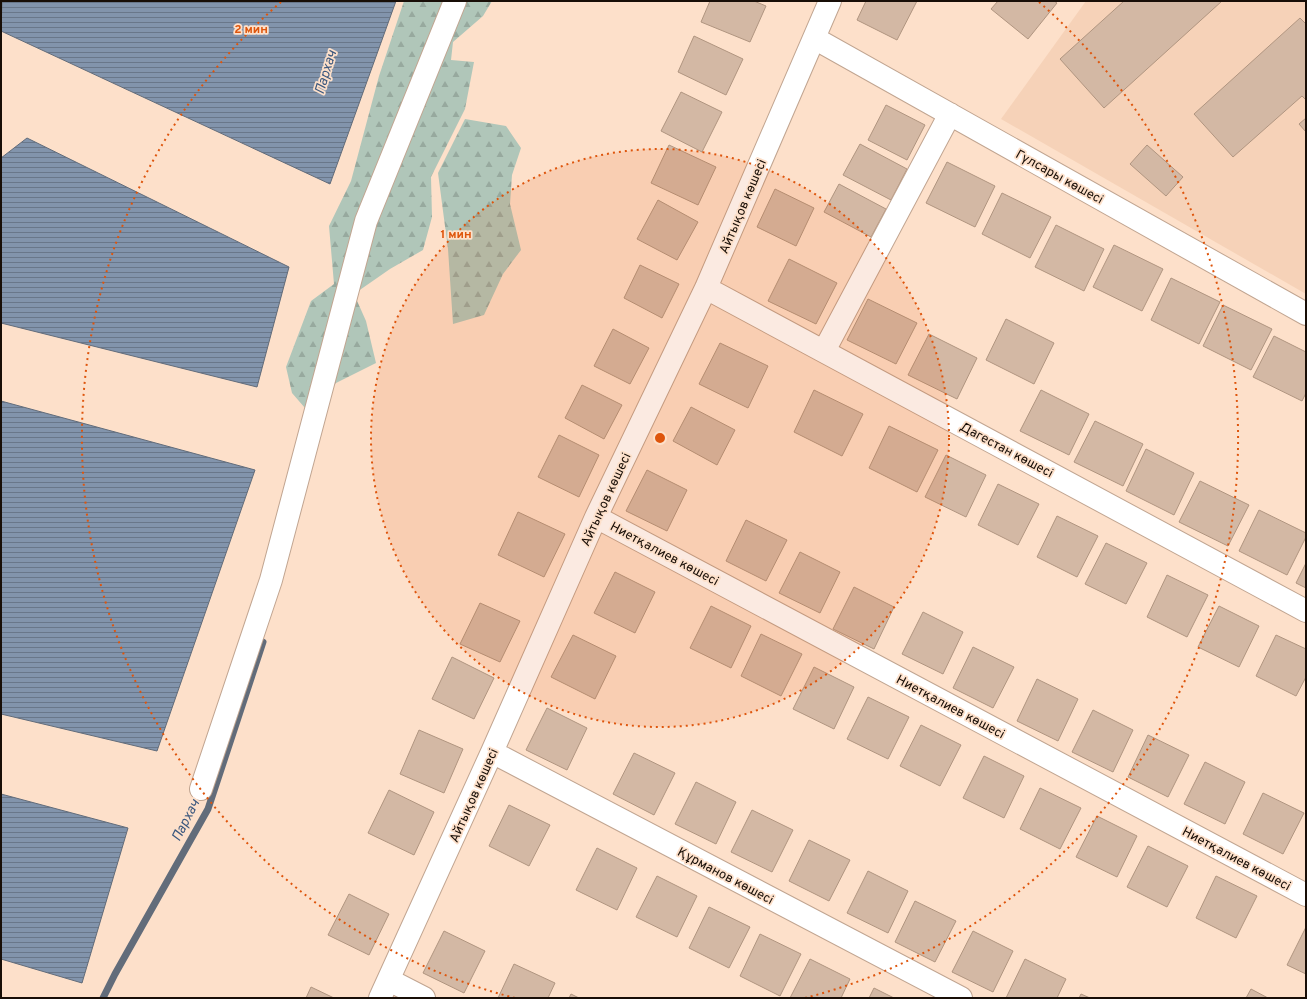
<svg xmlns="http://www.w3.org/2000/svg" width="1307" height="999" viewBox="0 0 1307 999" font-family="Overpass,sans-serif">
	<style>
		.built { fill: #f6d2b8 }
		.forest { fill: url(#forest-firs) }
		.water { fill: url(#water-rules); stroke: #626c7a }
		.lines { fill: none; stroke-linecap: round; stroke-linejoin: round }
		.stream { stroke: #626c7a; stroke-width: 7 }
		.building { fill: #d3b8a4; stroke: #b09580 }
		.minor-casing { stroke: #c1a591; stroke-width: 24 }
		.minor { stroke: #fff; stroke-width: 22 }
		.ring { fill: none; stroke: #de550c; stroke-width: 2; stroke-dasharray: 2 4 }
		.labels { text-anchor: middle; stroke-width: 3.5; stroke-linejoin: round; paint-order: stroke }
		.street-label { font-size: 13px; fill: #180e07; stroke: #fde0ca }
		.water-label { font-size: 14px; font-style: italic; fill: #3c587e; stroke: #fde0ca }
		.centre { fill: #de550c; stroke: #fde0ca; stroke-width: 2 }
		.ring-label { font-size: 12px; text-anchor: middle; font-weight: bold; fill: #de550c; stroke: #fde0ca; stroke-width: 3.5; stroke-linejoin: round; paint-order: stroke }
	</style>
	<defs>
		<pattern id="forest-firs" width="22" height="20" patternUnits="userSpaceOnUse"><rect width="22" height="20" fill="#b0c6b9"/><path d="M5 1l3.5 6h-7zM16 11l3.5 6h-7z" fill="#97a99e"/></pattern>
		<pattern id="water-rules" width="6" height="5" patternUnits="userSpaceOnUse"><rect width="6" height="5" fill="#8294ac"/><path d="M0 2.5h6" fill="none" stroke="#69778a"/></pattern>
	</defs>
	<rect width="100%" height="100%" fill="#fde0ca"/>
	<path class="built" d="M1086 1H1306V294L1001 119Z"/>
	<path class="forest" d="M404 1H492L483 16 453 42 451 60 474 62 465 109 431 177 432 217 423 250 390 269 354 294 366 321 376 363 336 383 305 408 292 393 286 367 311 301 334 284 329 226 351 181 379 76Z
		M465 119 506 126 521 148 512 175 510 204 521 250 503 274 484 315 453 324 448 249 438 173Z"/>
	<path class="water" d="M2 1H396L330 184 1 31Z
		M27 138 289 267 257 387 1 323V158Z
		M1 401 255 470 157 751 1 714Z
		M1 794 128 828 82 983 1 959Z"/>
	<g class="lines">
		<path class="stream" d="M103 998 115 974 208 809 263 642"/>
	</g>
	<path class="building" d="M710 1H754L766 6 750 42 701 22Z
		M866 1H917L897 40 857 20Z
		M998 1H1054L1057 3 1028 39 991 9Z
		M1124 1H1222L1104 108 1060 59Z
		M1300 18 1306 24V100L1302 96 1233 157 1194 114Z
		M694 36 743 59 726 95 678 72Z
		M681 92 722 112 702 152 661 131Z
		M886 105 925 125 907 160 868 140Z
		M1306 118V132L1299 124Z
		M860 144 907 169 891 200 843 175Z
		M669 145 716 167 698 205 651 183Z
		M1147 145 1183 177 1166 196 1130 164Z
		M947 162 995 186 975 227 926 203Z
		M839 184 886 209 871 237 824 212Z
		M775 189 814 208 796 246 757 227Z
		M1002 193 1051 217 1030 258 982 234Z
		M658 200 698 222 677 260 637 239Z
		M1056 225 1104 249 1084 291 1035 267Z
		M1114 245 1163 269 1142 311 1093 287Z
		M789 259 837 283 816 324 768 301Z
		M640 265 679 284 662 318 624 298Z
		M1171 278 1220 302 1199 344 1151 320Z
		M868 299 917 323 896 364 847 340Z
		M1223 305 1272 329 1251 370 1203 346Z
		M1006 319 1054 343 1034 384 986 360Z
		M613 329 649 348 630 384 594 366Z
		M929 334 977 358 957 399 908 375Z
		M1274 336 1306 352V393L1302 401 1253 377Z
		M720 343 768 366 748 408 699 384Z
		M582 385 622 405 604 439 565 418Z
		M814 390 863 414 842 456 794 432Z
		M1041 390 1089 414 1069 455 1020 431Z
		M691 407 735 430 717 465 673 441Z
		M1095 421 1143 444 1123 486 1074 462Z
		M889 426 938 450 917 492 869 468Z
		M559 435 599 455 579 497 538 477Z
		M1146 449 1194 473 1174 515 1126 491Z
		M946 455 986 475 966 517 925 497Z
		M647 470 687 490 667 531 626 511Z
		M1200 481 1249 505 1228 546 1179 522Z
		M998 484 1039 504 1018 545 978 525Z
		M1259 510 1306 533V537L1287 575 1239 551Z
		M518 512 565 534 544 577 498 555Z
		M1057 516 1098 536 1077 577 1037 557Z
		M746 520 787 540 766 581 726 561Z
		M1106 543 1147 563 1126 604 1085 584Z
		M800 552 840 572 820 613 779 593Z
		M1306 563V588L1296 583Z
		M615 572 655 592 635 633 594 613Z
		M1167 575 1208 595 1187 637 1147 617Z
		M854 587 894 607 874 649 833 629Z
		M480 603 520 621 500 662 460 644Z
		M711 606 751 626 731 668 690 648Z
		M1219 606 1259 626 1239 667 1198 647Z
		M923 612 963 632 943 674 902 654Z
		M761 634 802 654 781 696 741 676Z
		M573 635 616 656 595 699 551 677Z
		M1276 635 1306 649V677L1296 696 1256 676Z
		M973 647 1014 667 993 708 953 688Z
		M452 657 494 678 474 719 432 699Z
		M814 667 854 687 834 729 793 709Z
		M1037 679 1078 699 1058 741 1017 721Z
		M868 697 909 717 888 759 847 739Z
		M547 708 587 728 567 770 526 750Z
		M1093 710 1133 730 1113 772 1072 752Z
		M921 725 961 745 940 786 900 766Z
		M419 730 463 749 444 793 400 774Z
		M1148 735 1189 755 1168 797 1128 777Z
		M634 753 675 773 654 815 613 794Z
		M984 756 1024 776 1004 818 963 798Z
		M1205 762 1245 782 1225 824 1184 804Z
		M696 782 736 802 716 844 675 824Z
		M1040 788 1081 808 1060 849 1020 829Z
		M389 790 434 812 414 855 368 833Z
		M1263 793 1304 813 1283 854 1243 834Z
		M509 805 550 825 529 866 489 846Z
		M752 810 793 830 772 872 731 852Z
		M1097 816 1137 836 1117 877 1076 857Z
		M809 840 850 860 829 901 789 881Z
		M1148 846 1188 866 1167 907 1127 887Z
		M597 848 637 868 617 910 576 890Z
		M868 871 908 891 888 933 847 913Z
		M657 876 697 896 677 937 636 917Z
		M1216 876 1257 896 1236 938 1196 918Z
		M349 894 389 914 369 955 328 935Z
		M915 901 956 921 935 962 895 942Z
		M709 907 750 927 729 968 689 948Z
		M1306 927V974L1287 965Z
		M444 931 485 951 464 993 423 973Z
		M973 931 1013 951 993 992 952 972Z
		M760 934 801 954 780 996 740 976Z
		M810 959 850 979 841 998H790Z
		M1025 959 1066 979 1057 998H1006Z
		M514 964 555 983 548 998H498Z
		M311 987 334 998H306Z
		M874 988 894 998H869Z
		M1251 989 1268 998H1246Z
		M571 994 579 998H569Z
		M1081 994 1090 998H1079Z"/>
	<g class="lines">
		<g class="minor-casing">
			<path id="minor" d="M814 38 1306 314
				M706 288 1306 611
				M824 351 950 114
				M596 517 1306 895
				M492 752 961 998
				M201 789 271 580 366 221 455 1
				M389 980 424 998
				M380 998 492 752 596 517 706 288 830 1"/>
		</g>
		<use href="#minor" class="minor"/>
	</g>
	<circle cx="660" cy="438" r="289" fill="#de550c" fill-opacity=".12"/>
	<g class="ring">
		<circle cx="660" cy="438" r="289"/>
		<path d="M515 998A578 578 0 0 1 281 2M1039 2A578 578 0 0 1 805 998"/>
	</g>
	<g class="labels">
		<g class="street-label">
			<text transform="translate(1060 176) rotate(29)" y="5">Гүлсары көшесі</text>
			<text transform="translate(742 206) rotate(-67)" y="5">Айтықов көшесі</text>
			<text transform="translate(1007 449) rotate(28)" y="5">Дагестан көшесі</text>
			<text transform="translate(605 499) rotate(-65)" y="5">Айтықов көшесі</text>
			<text transform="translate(665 553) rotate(28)" y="5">Ниетқалиев көшесі</text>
			<text transform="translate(951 706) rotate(28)" y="5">Ниетқалиев көшесі</text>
			<text transform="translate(473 795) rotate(-66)" y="5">Айтықов көшесі</text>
			<text transform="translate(1237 858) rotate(28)" y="5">Ниетқалиев көшесі</text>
			<text transform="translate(726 875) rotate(28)" y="5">Құрманов көшесі</text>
		</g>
		<g class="water-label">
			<text transform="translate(325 72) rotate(-73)" y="5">Пархач</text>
			<text transform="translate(185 820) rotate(-63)" y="5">Пархач</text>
		</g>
	</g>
	<circle cx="660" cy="438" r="6" class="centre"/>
	<g class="ring-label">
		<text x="251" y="33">2 мин</text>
		<text x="456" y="238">1 мин</text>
	</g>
	<rect width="1307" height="999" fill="none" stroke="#180e07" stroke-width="4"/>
</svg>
